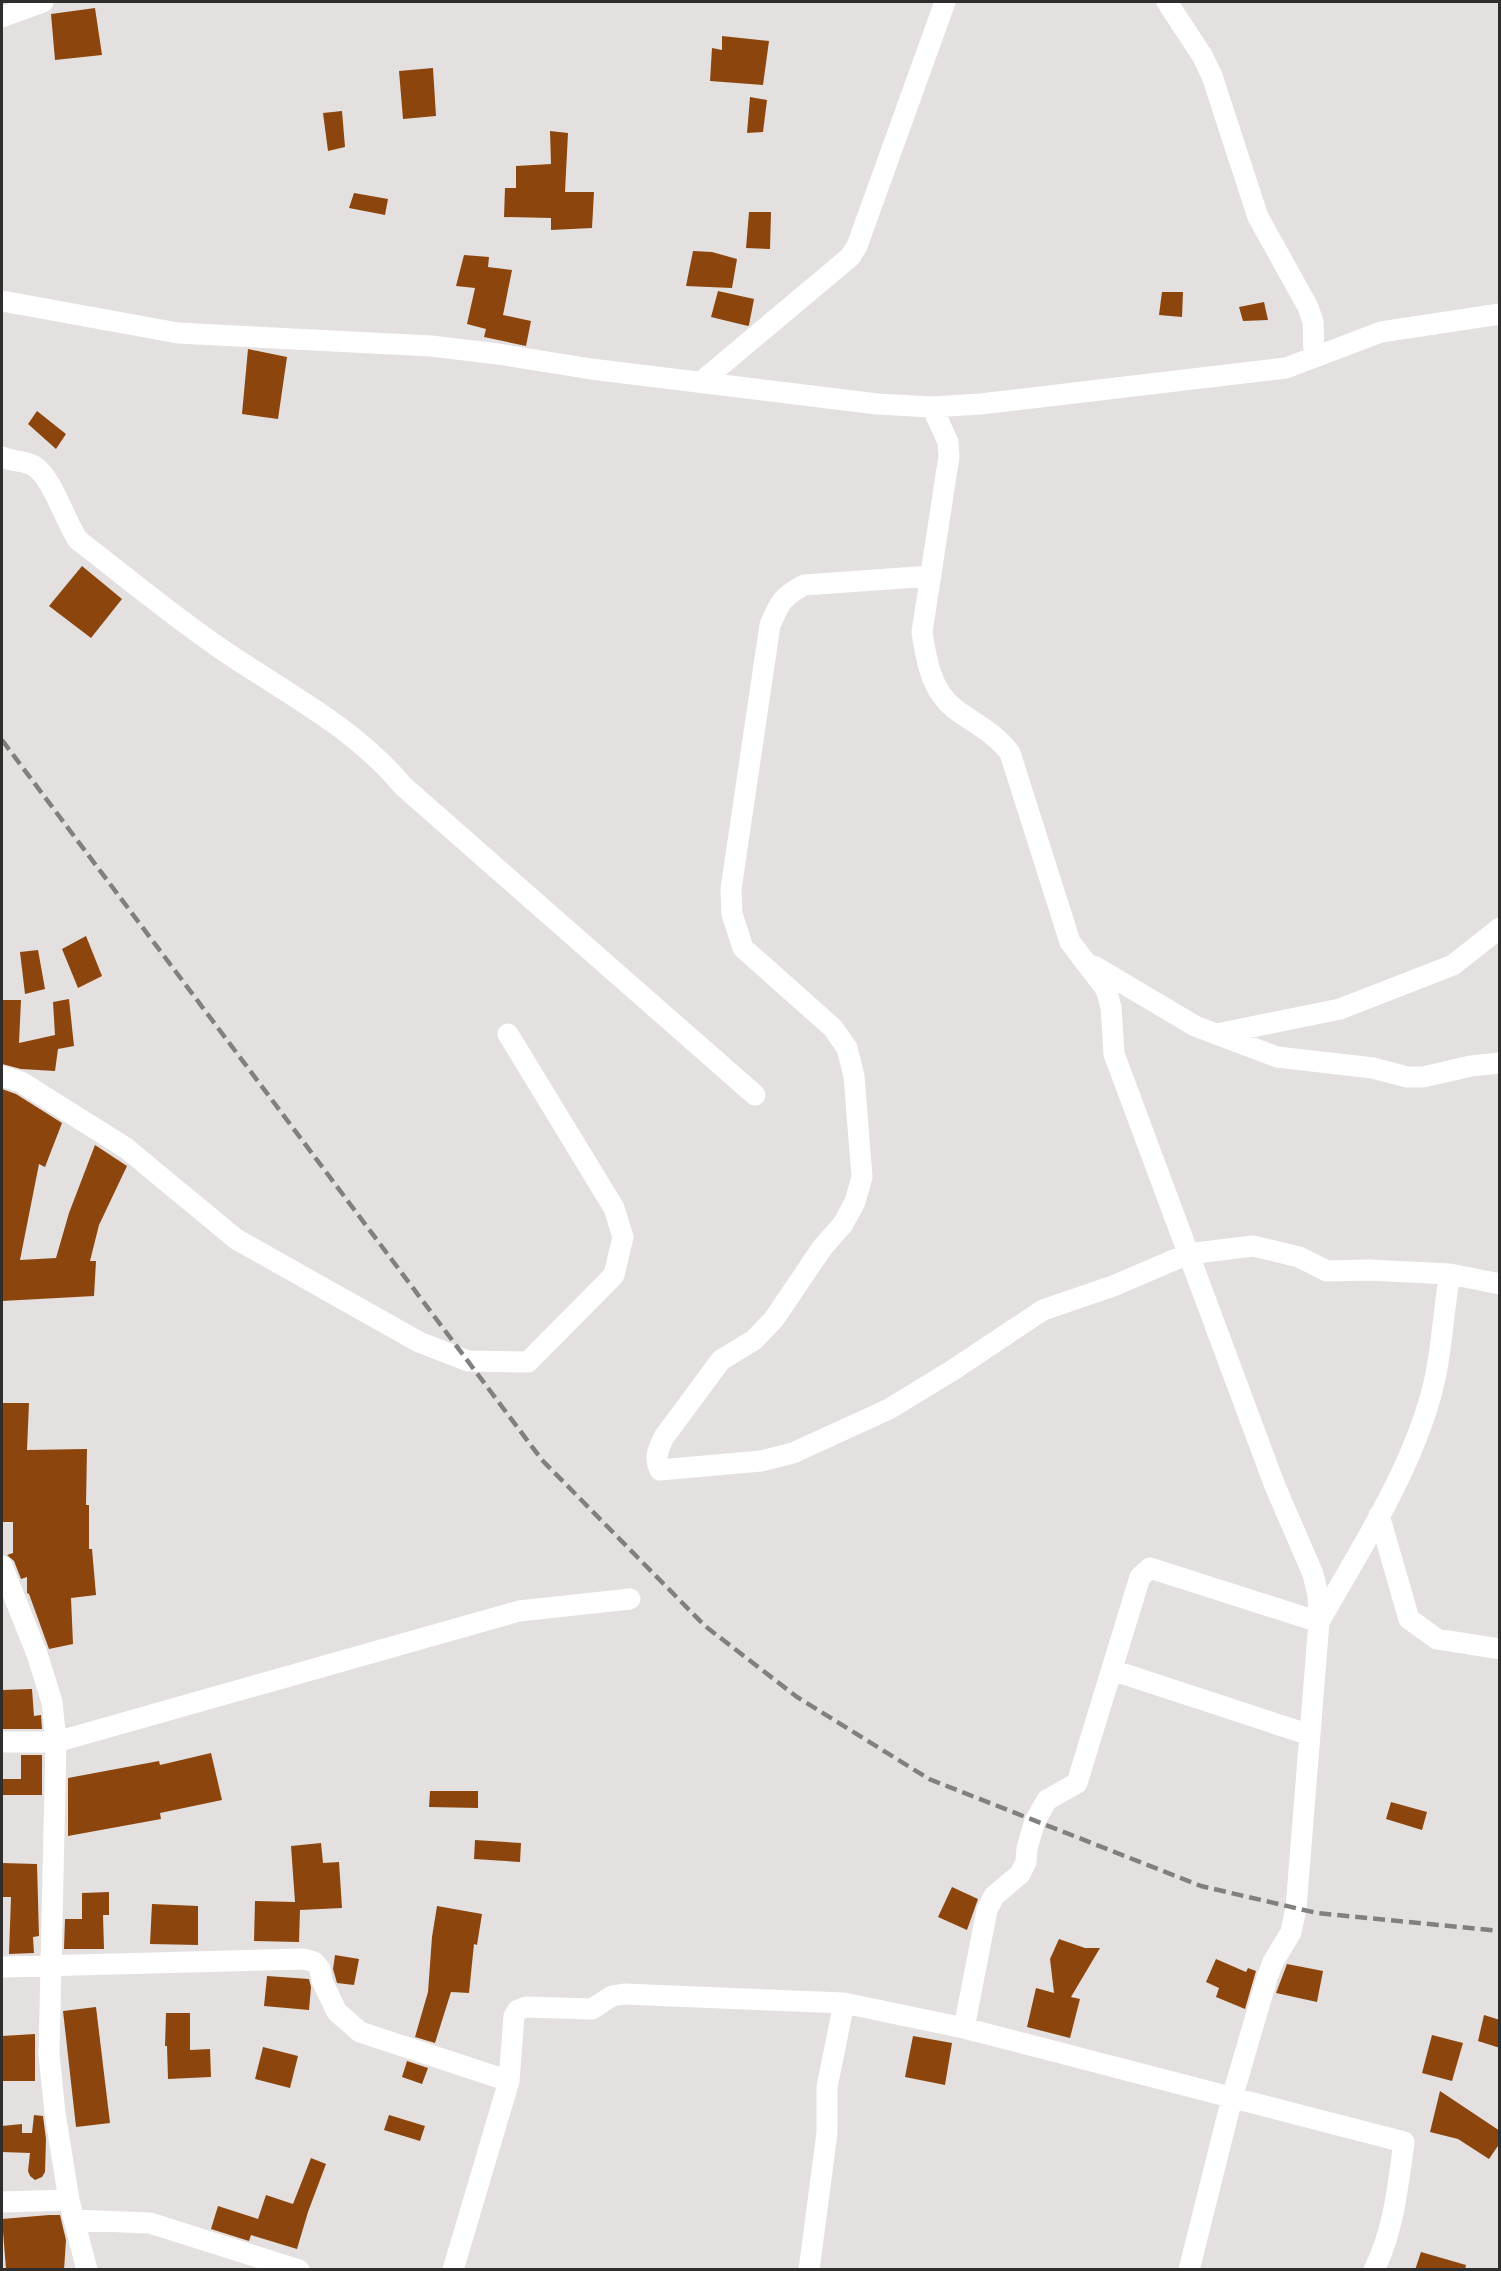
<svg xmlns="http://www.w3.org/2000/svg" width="1501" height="2271" viewBox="0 0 1501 2271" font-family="'Fira Sans Condensed',sans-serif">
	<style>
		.building { fill: #8c460d }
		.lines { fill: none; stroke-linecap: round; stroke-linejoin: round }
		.minor { stroke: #fff; stroke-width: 21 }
		.rail { stroke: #82807f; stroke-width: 4.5; stroke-dasharray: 12 6; stroke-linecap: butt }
	</style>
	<rect width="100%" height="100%" fill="#e4e0df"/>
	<path class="building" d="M95 8 102 55 55 60 51 14Z
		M722 36 769 41 763 85 710 81 712 48 722 50Z
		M433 68 436 116 403 119 399 71Z
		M750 97 767 100 763 132 747 133Z
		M342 111 345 147 328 151 323 113Z
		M550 131 568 133 565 192H594L592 228 551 230V218L504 217 505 188H516V166L551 164Z
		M354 193 388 199 385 215 349 208Z
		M749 212H771L770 249 746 248Z
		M693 251 712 252 737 259 732 288 686 286Z
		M464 255 489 257 488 267 512 270 503 315 531 321 526 346 484 337 486 329 467 324 475 288 456 286Z
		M718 291 754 299 749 325 748 326 711 317Z
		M1162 292H1183L1182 317 1159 315Z
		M1264 302 1268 320 1243 321 1239 307Z
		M248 349 287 357 278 419 242 414Z
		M37 411 66 434 56 449 28 424Z
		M82 566 122 599 91 638 49 606Z
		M86 936 102 976 78 988 62 949Z
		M38 950 45 989 25 994 20 952Z
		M69 999 74 1046 58 1049 55 1071 21 1069 2 1064V1000H21L19 1043 55 1035 53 1002Z
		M2 1089 16 1094 62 1123 45 1167 39 1164 20 1260 56 1258 69 1213 95 1145 127 1166 99 1225 90 1261H96L94 1296 2 1301Z
		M2 1403H29L27 1450 87 1449 86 1505H89V1549H92L96 1595 71 1598 73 1644 49 1649 29 1594 27 1593V1577L21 1579 14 1561 7 1555 13 1553V1522H2Z
		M32 1689 34 1716 41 1715 42 1729H2V1690Z
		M211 1753 222 1800 160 1813 161 1819 68 1836V1778L159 1761 160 1765Z
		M21 1755H42V1795H2V1779H21Z
		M430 1791H478V1808L429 1807Z
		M1391 1802 1427 1812 1422 1830 1386 1819Z
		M475 1840 521 1843 520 1862 474 1859Z
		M321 1843 323 1863 339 1862 342 1908 300 1910 299 1942 254 1941 255 1901 295 1902 291 1846Z
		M2 1863 37 1864 39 1936 33 1937 34 1953 9 1954 11 1897H2Z
		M952 1887 978 1899 967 1930 938 1917Z
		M109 1892V1915H103L104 1949H64L65 1919H82V1893Z
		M152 1904 198 1906V1945L150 1944Z
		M437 1906 482 1914 477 1945 474 1944 469 1993 451 1992 435 2043 415 2037 428 1992 432 1937Z
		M1059 1939 1085 1948H1100L1071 1997 1080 1999 1070 2038 1027 2027 1036 1988 1054 1993 1050 1959Z
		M335 1955 359 1959 354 1985 337 1983 333 1969Z
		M1216 1959 1246 1972 1248 1968 1256 1971 1245 2009 1216 1997 1219 1988 1206 1982Z
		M1287 1964 1323 1971 1317 2002 1276 1993Z
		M267 1976 309 1979 311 1987 309 2010 264 2006Z
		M96 2007 110 2123 76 2127 63 2011Z
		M166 2013H190V2050L210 2049 211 2077 168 2079 167 2046H165Z
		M1484 2015 1500 2020V2048L1478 2041Z
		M35 2034V2081H3L2 2036Z
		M1432 2035 1463 2043 1452 2081 1422 2073Z
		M913 2036 952 2043 945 2085 905 2077Z
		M263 2047 298 2056 290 2088 255 2079Z
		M407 2061 428 2068 422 2084 402 2077Z
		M1440 2091 1500 2131V2143L1489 2159 1458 2139 1430 2132Z
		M34 2115 43 2116 46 2139 45 2172 42 2177 35 2180 30 2176 28 2171 30 2153 2 2152V2126L22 2124V2133H32Z
		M389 2115 425 2126 420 2141 384 2130Z
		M311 2158 326 2164 308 2212 297 2249 251 2235 249 2241 211 2229 218 2206 258 2219 266 2195 293 2204Z
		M49 2215H60L66 2240 64 2270 6 2269 2 2219Z
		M1421 2252 1466 2265 1465 2270H1415Z"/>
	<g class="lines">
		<path class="minor" d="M1167 2 1203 57 1212 76 1258 217 1308 307 1313 322 1314 357
			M2 17 43 2
			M2 301 178 333 431 346 498 354 591 369 877 404 932 407 981 404 1286 368 1381 332 1500 314
			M701 382 850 257 857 246 945 2
			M932 407 948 442 949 456 922 632C926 659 931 691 955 709 974 723 995 733 1010 753L1070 942 1106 989 1111 1007 1114 1054 1275 1486 1313 1574 1318 1595 1319 1622 1296 1908 1291 1932 1273 1962 1267 1978 1232 2098 1189 2270
			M2 457C12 462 23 460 34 466 52 477 65 521 78 540 126 577 174 617 224 651 286 693 354 727 403 786L755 1095
			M931 576 804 585C782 597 780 602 770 625L731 889 732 914 743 948 833 1028 847 1048 854 1076 862 1177 855 1202 843 1224 822 1248 774 1319 754 1340 721 1360 664 1437C658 1449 654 1458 660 1470L761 1461 793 1453 889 1409 953 1370 1043 1310 1113 1286 1188 1254 1253 1246 1299 1257 1327 1271 1369 1270 1450 1274 1500 1284
			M1094 966 1195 1026 1277 1057 1373 1068 1407 1077H1423L1471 1066 1500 1063
			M1217 1034 1340 1009 1453 965 1500 928
			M2 1076 21 1082 126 1148 236 1239 419 1342 468 1361 528 1362 614 1275 623 1237 614 1208 508 1034
			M1379 1515 1409 1619 1437 1639 1500 1649
			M2 1566 37 1654 52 1702 56 1742 49 2054 55 2113 69 2200 87 2270
			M1112 1670 1310 1735
			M2 1742H56L519 1611 630 1599
			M2 1967 304 1959 314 1962 320 1969 322 1981 337 2012 360 2032 509 2081
			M964 2028 987 1910 994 1896 1020 1874 1026 1862 1027 1848 1035 1821 1047 1800 1077 1783 1140 1577 1150 1568 1319 1622C1358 1553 1405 1481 1428 1405 1442 1362 1442 1317 1450 1274
			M2 2202 69 2200
			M74 2220 150 2223 299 2270
			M453 2270 509 2081 514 2016 518 2010 526 2007 592 2009 612 1996 624 1994 844 2003 964 2028 1404 2142C1398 2185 1394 2230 1374 2270
			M809 2270 827 2133V2087L844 2003"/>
		<path class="rail" d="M2 740 542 1460 705 1626 797 1697 929 1779 1201 1886 1317 1913 1500 1931"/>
	</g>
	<rect width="1501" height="2271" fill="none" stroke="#2f2e2d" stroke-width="6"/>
</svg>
